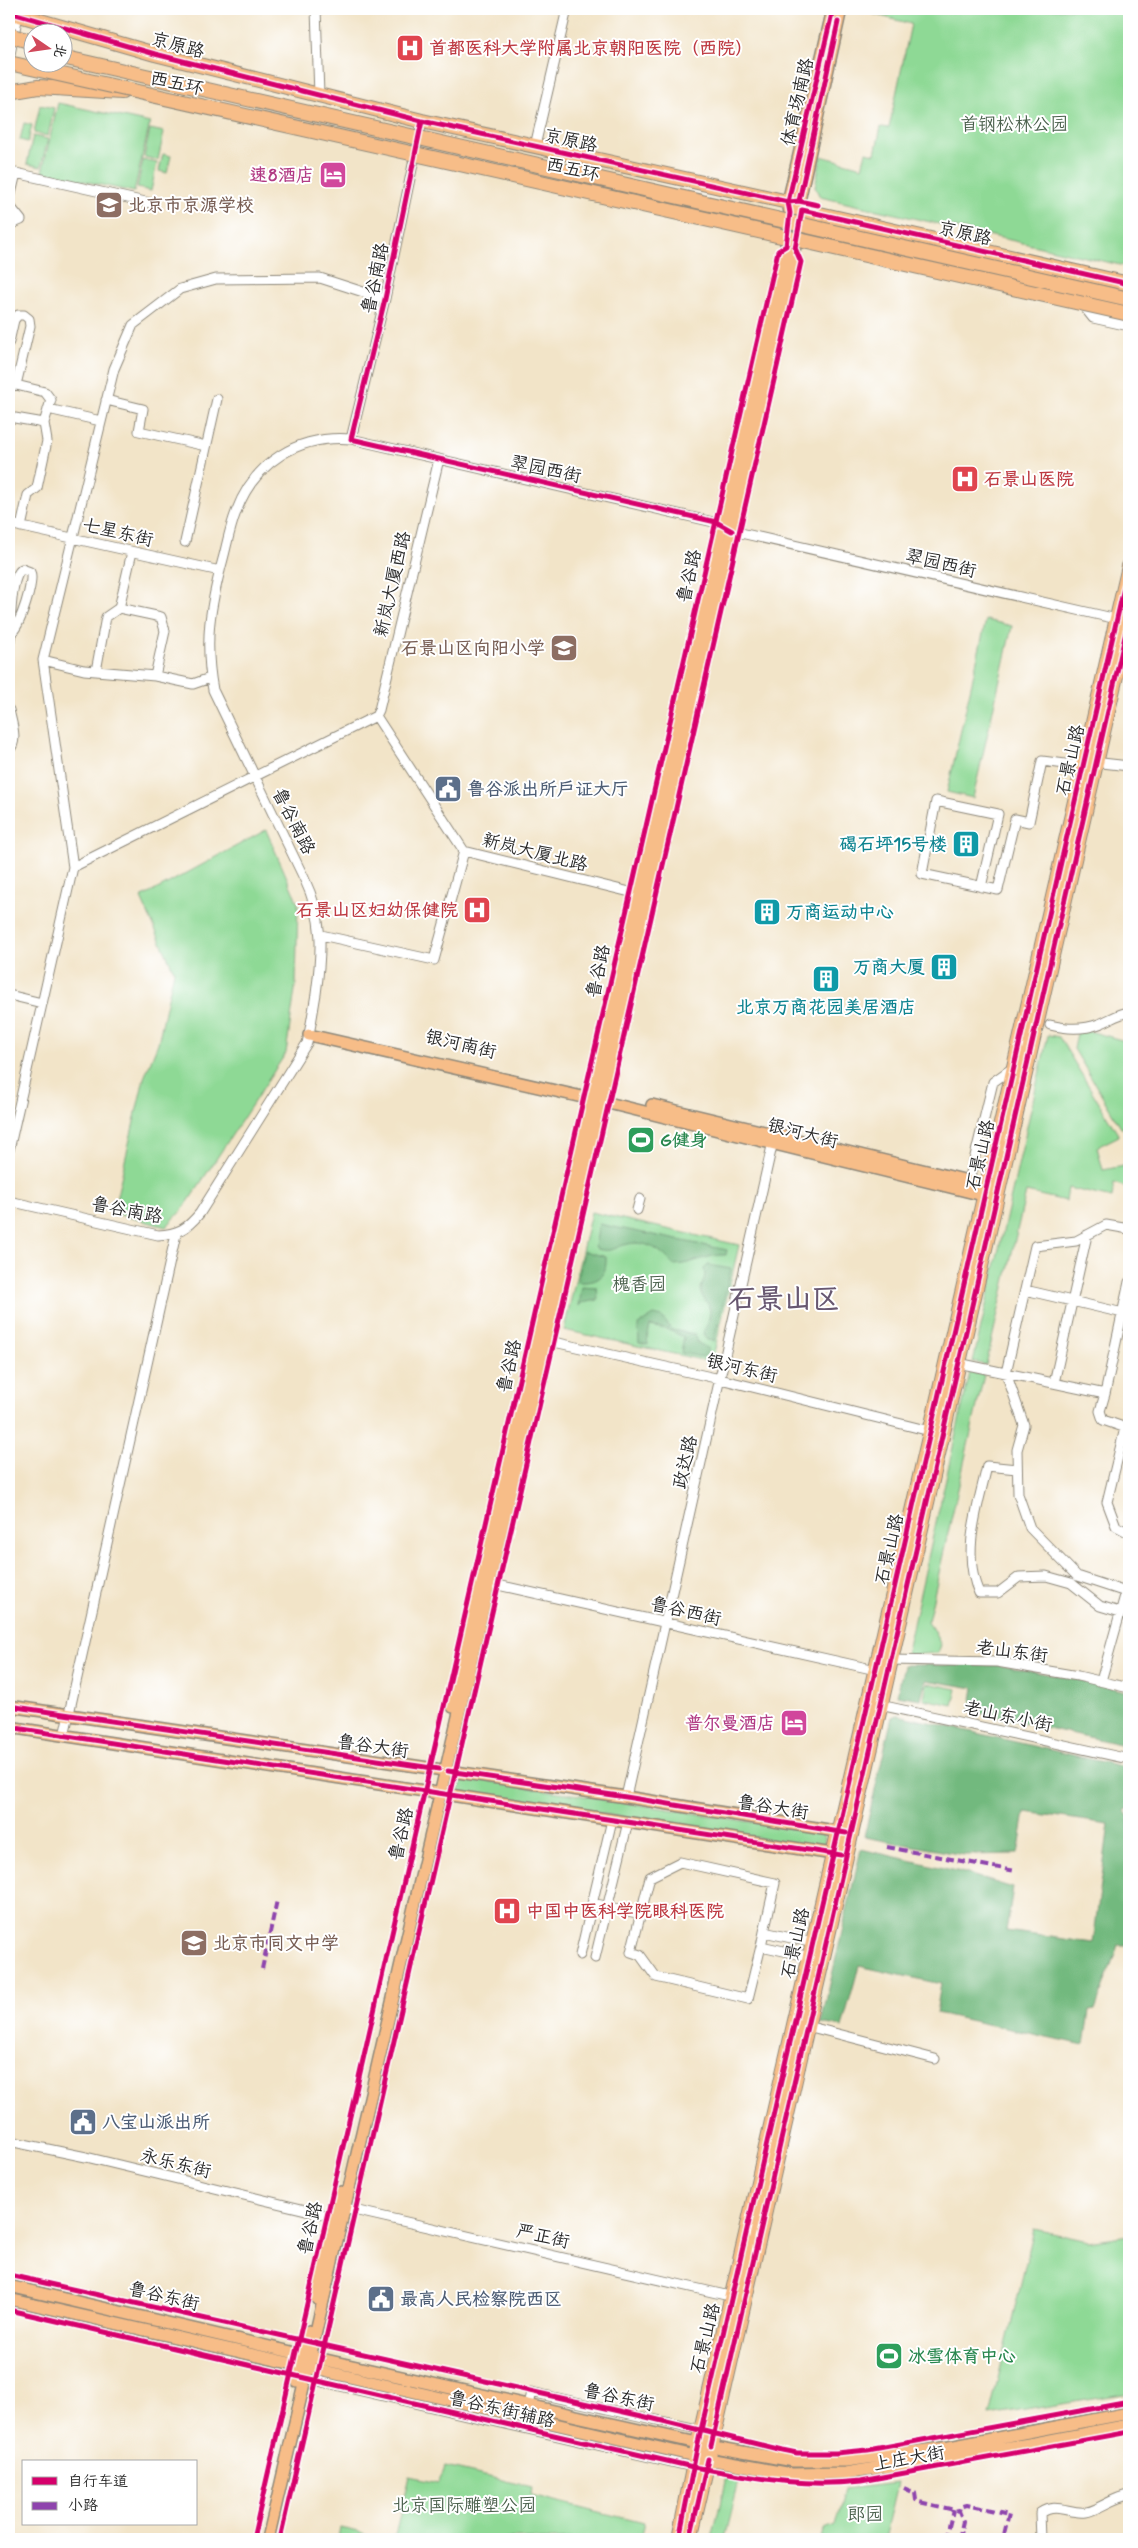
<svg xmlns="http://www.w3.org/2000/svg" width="1138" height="2548" viewBox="0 0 1138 2548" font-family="Mynerve,'LXGW WenKai TC',sans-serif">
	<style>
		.green { fill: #8ed995; stroke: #5c8260 }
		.forest { fill: #72b97e; stroke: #4e7254 }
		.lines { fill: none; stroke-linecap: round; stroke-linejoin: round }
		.minor-casing { stroke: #8e887a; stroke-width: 11 }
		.major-casing { stroke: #8e887a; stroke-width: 14 }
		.highway-casing { stroke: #8e887a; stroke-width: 16 }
		.minor { stroke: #fff; stroke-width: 9 }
		.major { stroke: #f7bd88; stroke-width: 11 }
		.highway { stroke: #f7bd88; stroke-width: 14 }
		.highway-bridge-casing { stroke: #8e887a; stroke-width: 16; stroke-linecap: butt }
		.highway-bridge { stroke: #f7bd88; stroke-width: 14 }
		.quiet { stroke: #8e44ad; stroke-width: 4; stroke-dasharray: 8 4; stroke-linecap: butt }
		.cycleway-casing { stroke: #fff; stroke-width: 8 }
		.cycleway { stroke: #d6006c; stroke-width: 5 }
		.labels { text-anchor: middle; stroke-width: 4; stroke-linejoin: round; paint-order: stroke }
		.street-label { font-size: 18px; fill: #2b2b2b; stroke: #fff }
		.health-label { font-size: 18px; font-weight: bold; fill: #be3a42; stroke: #fff; text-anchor: start }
		.park-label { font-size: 18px; fill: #495f4b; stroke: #fff }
		.hotel-label { font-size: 18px; font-weight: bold; fill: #b23c85; stroke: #fff; text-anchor: end }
		.education-label { font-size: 18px; font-weight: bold; fill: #785e54; stroke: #fff; text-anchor: start }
		.service-label { font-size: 18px; font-weight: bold; fill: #4e5e75; stroke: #fff; text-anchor: start }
		.culture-label { font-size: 18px; font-weight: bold; fill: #0d838f; stroke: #fff; text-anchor: end }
		.leisure-label { font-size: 18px; font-weight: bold; fill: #27864d; stroke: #fff; text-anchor: start }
		.town-label { font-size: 28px; font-weight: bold; fill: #685871; stroke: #fff }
	</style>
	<rect width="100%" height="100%" fill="#fff"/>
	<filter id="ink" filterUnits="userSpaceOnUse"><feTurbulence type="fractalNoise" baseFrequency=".02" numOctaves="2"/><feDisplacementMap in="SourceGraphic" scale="10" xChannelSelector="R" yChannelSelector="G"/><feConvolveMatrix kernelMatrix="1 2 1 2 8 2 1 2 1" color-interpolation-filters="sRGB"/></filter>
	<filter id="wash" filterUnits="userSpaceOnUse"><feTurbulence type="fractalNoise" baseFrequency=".0096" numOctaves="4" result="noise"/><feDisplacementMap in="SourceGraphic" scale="20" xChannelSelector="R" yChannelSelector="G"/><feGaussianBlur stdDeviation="1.12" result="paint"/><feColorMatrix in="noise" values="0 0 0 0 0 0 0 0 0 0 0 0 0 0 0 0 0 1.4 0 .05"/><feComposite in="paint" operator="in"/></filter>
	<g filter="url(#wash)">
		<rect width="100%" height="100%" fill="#f2e4c8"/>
		<path class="green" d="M854 9H1129V267L820 197 815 187 821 156 862 167 866 152 875 154 881 127 889 128 911 24Z
			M58 103 150 123 134 192 42 172Z
			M40 105 54 108 48 136 34 133Z
			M24 123 32 125 28 142 20 140Z
			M150 129 164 132 158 160 144 157Z
			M33 136 48 139 41 167 27 164Z
			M163 154 171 156 167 173 159 171Z
			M143 160 157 163 151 191 137 188Z
			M986 620 1012 626 973 798 947 792Z
			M266 830 298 903 296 983 286 1053 184 1208 166 1227 113 1213 144 1078 158 1043 174 971 141 898Z
			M1078 1028 1129 1042V1128H1121L1074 1049Z
			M1048 1035 1059 1037 1119 1136 1097 1147 1103 1170 1128 1165 1129 1188 1114 1183 1112 1198 1068 1188 1066 1201 1026 1192 986 1365 973 1362Z
			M591 1212 739 1245 714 1353 706 1361 564 1330Z
			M970 1372 984 1375 928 1621 941 1645 938 1653 906 1655Z
			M927 1683 957 1689 953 1705 924 1699Z
			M462 1777 822 1833 825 1838 824 1844 817 1847 459 1792Z
			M1034 2229 1088 2241 1129 2235V2393L989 2416Z
			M446 2467 532 2487 531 2495 644 2523 640 2539H338L340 2528 385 2538 395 2536 409 2476 438 2482Z
			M726 2477 739 2481 725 2539H712Z
			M898 2483 885 2539H822L825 2529 835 2525 845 2489Z"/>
		<path class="forest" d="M599 1224 727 1250 726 1255C707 1254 692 1265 673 1265 663 1251 646 1240 628 1244 614 1247 613 1253 597 1249L595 1246Z
			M584 1251 606 1257C607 1279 596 1283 577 1282Z
			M708 1265 731 1269 714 1341 707 1340 703 1334C706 1326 712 1315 709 1307 707 1300 700 1297 701 1289 703 1280 706 1279 704 1269Z
			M582 1287 597 1288 598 1300 581 1303 579 1306Z
			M654 1315 662 1317 672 1330 695 1334 698 1343 709 1349 703 1357 681 1353 684 1337 666 1329 650 1326 647 1338 648 1345 639 1343 638 1325Z
			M904 1665H997L1080 1680 1129 1692V1746L970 1711 974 1688 926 1680 921 1699 897 1695Z
			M898 1715 1129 1768V1808L1124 1810 1129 1817V1945H1118L1095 2010 1089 2011 1084 2045 936 2013 941 1984 859 1966 842 2027 821 2023 861 1849 961 1872 1013 1888 1006 1931 1093 1943 1109 1824 1025 1812 1018 1854 964 1855 864 1837 892 1717Z"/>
	</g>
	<g filter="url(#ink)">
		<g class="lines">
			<g class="minor-casing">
				<path id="minor" d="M316 9 319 95
					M9 59 18 15
					M535 146 567 9
					M9 202 16 173 150 203
					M9 205 21 220 9 225
					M1067 285 1093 318 1129 326
					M9 342 14 320 18 315H24L29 319 30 326 16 385
					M9 387 16 385 45 392 51 400 44 423 9 417
					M106 400 143 409 139 431 206 446
					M48 409 101 421
					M351 439 385 299 422 121
					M9 524 220 571
					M21 527 28 495 37 488 47 441 44 423
					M185 542 217 399
					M119 608 161 617 165 631 155 676
					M9 630C12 615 10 578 22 569L30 572C35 580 20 627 11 633
					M9 632 11 633 9 646
					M43 660 84 670 155 676 193 684 210 678
					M96 671 106 617 119 608 132 552
					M9 710C11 721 19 741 9 750
					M376 716 464 851 638 894
					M376 716 379 710 439 459
					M73 867 376 716
					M981 887 998 814 936 801 922 874 998 890 1015 819 1029 822 1042 761 1073 765 1084 761 1129 766
					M321 935 434 960 464 851
					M9 995 42 1003
					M1050 1025C1066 1029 1083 1030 1099 1024 1110 1020 1117 1014 1129 1012
					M9 1150 73 867 43 660 114 369 133 325 180 289 216 279 320 278 385 299
					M969 1181 993 1082 1014 1067
					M9 1201 158 1235C178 1234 187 1229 200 1213L307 1043C311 1027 313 1011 316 994 322 950 324 920 304 878L213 690C204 641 210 607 223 559 227 544 230 527 236 512 255 461 299 435 351 439L722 524 732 531 1117 619
					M637 1210 640 1199
					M1129 1229 1106 1225 1076 1241 1035 1246 1006 1373 1024 1425 1017 1450 1018 1494 1030 1528 1077 1576 1129 1593
					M1025 1290 1123 1313
					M545 1340 720 1379 930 1431
					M958 1363 1105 1394 1129 1282
					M1054 1383 1087 1235
					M1105 1394 1100 1411 1103 1420 1129 1429
					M1125 1428 1107 1502 1116 1526 1129 1533
					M1017 1469 987 1466C978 1507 961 1553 979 1593H998L1019 1577 1046 1576 1071 1583 1100 1606 1120 1612
					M489 1583 876 1670
					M890 1660 997 1662 1078 1676 1129 1688
					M1101 1681 1126 1592
					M880 1705 1129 1759
					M64 1736 176 1234
					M626 1797 774 1137
					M592 1903 641 1914
					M761 1946 748 1999 656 1977 640 1955 631 1952 650 1877 680 1862 775 1883 764 1932
					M580 1955 612 1820
					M811 1957 761 1946 764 1932 814 1943
					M595 1958 628 1822
					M807 2026 935 2059
					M9 2141 86 2157 335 2217
					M345 2208 734 2297
					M305 2378 693 2467 697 2465
					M528 2405 531 2392 702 2430 703 2433
					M1041 2539 1040 2513C1056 2502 1069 2514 1086 2512 1098 2510 1114 2497 1129 2495"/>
			</g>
			<g class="major-casing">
				<path id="major" d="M801 214 799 201 841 9
					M309 1035 600 1101 991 1197
					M652 1105 993 1187
					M9 1706 626 1797 847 1833
					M453 1707 521 1402 786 246 790 213 788 202 833 9
					M9 1727 840 1855
					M9 2286 330 2361 720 2448 793 2461H845L949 2447 1129 2413
					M9 2299 708 2459 791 2474 845 2473 1035 2443 1129 2425
					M317 2299 341 2192
					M297 2381 309 2331
					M268 2539 732 531 798 233"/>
			</g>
			<g class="highway-casing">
				<path id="highway" d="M9 12 155 54 422 121 788 202 802 210 1129 284
					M9 92 38 87 122 92
					M679 2539 698 2443 1129 566
					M690 2539 1129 619"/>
			</g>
			<use href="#minor" class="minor"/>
			<use href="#major" class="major"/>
			<use href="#highway" class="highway"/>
			<g class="highway-bridge-casing">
				<path id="highway-bridge" d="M9 35 32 42
					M62 57 1129 299
					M9 63 1129 314"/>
			</g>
			<use href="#highway-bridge" class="highway-bridge"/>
			<path class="quiet" d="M887 1847 1015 1871
				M262 1969 277 1900
				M904 2488 915 2493 916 2500 919 2502 959 2511
				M946 2539 953 2510
				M959 2539 963 2521 959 2511 960 2507 967 2505 1009 2514 1003 2539"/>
			<g class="cycleway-casing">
				<path id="cycleway" d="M9 12 155 54 422 121 788 202 799 201 818 205
					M422 121 385 299 351 439 716 522 732 531
					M799 201 838 22
					M9 1706 439 1769
					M9 1727 841 1855
					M448 1771 626 1797 846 1833
					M9 2275 642 2416 782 2450 797 2453H836L868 2450 1129 2402
					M9 2310 693 2467C755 2477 797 2488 861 2481L1129 2432
					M711 2446 1129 619
					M253 2539 778 251 786 246 790 213 788 202 833 9
					M280 2539 801 262 795 248 802 210 1129 284
					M679 2539 698 2443 1129 566
					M690 2539 708 2459"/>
			</g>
			<use href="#cycleway" class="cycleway"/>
		</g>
	</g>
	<defs>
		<g id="hospital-square" transform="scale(1.4375)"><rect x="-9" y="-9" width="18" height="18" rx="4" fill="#e0444e" stroke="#fff"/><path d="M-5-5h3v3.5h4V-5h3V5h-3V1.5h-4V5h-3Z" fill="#fff"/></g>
		<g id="hotel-square" transform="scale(1.4375)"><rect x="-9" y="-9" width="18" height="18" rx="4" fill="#d1479c" stroke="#fff"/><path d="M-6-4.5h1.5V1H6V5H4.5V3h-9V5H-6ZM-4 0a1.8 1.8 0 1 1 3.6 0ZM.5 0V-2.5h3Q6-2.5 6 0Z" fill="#fff"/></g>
		<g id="school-square" transform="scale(1.4375)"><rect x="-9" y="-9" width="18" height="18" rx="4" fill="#8d6e63" stroke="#fff"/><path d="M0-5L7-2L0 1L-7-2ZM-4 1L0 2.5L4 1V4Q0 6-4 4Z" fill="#fff"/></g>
		<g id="civic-square" transform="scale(1.4375)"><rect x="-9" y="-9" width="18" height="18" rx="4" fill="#5c6f8a" stroke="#fff"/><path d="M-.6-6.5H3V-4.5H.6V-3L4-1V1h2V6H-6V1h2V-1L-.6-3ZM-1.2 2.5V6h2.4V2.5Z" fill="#fff"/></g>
		<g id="building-square" transform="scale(1.4375)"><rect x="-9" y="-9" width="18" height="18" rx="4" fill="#0f9aa8" stroke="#fff"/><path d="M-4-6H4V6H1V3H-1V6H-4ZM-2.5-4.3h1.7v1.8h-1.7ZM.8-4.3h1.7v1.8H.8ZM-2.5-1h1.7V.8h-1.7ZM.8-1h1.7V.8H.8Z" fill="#fff"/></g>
		<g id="stadium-square" transform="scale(1.4375)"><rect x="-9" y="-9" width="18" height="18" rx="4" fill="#2e9e5b" stroke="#fff"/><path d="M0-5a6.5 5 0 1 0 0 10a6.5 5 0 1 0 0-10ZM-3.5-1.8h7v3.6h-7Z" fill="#fff"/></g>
	</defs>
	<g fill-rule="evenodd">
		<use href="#hospital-square" x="410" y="48"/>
		<use href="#hotel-square" x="333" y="175"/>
		<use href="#school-square" x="109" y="205"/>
		<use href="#hospital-square" x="965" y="479"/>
		<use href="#school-square" x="564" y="648"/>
		<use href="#civic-square" x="448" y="789"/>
		<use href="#building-square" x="966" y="844"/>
		<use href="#hospital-square" x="477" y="910"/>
		<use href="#building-square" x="767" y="912"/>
		<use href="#building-square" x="944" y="967"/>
		<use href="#building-square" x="826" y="979"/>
		<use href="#stadium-square" x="641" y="1140"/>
		<use href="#hotel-square" x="794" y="1723"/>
		<use href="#hospital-square" x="507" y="1911"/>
		<use href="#school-square" x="194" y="1943"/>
		<use href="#civic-square" x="83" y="2122"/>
		<use href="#civic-square" x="381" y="2299"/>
		<use href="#stadium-square" x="889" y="2356"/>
	</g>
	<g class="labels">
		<g class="street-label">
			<text transform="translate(178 45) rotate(15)" y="6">京原路</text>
			<text transform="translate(177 83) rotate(12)" y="6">西五环</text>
			<text transform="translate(797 102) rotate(-77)" y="6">体育场南路</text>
			<text transform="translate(571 140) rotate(12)" y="6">京原路</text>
			<text transform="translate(573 169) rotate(12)" y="6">西五环</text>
			<text transform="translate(965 233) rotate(13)" y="6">京原路</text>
			<text transform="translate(375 278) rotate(-78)" y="6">鲁谷南路</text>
			<text transform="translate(546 469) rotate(12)" y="6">翠园西街</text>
			<text transform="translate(118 532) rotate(13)" y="6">七星东街</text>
			<text transform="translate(941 563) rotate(13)" y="6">翠园西街</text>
			<text transform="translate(689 576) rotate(-77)" y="6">鲁谷路</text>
			<text transform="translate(392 584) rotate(-77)" y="6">新岚大厦西路</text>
			<text transform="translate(1070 760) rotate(-77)" y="6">石景山路</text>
			<text transform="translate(294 821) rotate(63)" y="6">鲁谷南路</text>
			<text transform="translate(535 852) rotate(14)" y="6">新岚大厦北路</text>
			<text transform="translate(598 971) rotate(-78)" y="6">鲁谷路</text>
			<text transform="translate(461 1044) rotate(13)" y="6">银河南街</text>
			<text transform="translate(803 1133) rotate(14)" y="6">银河大街</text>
			<text transform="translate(980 1155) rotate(-77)" y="6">石景山路</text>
			<text transform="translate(127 1210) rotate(11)" y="6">鲁谷南路</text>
			<text transform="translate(509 1366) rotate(-77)" y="6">鲁谷路</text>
			<text transform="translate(742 1368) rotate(13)" y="6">银河东街</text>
			<text transform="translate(685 1462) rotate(-77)" y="6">政达路</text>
			<text transform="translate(889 1549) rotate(-77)" y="6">石景山路</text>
			<text transform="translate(686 1611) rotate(13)" y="6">鲁谷西街</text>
			<text transform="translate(1012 1651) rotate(7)" y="6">老山东街</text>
			<text transform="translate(1008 1716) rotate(12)" y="6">老山东小街</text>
			<text transform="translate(373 1746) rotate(8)" y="6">鲁谷大街</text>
			<text transform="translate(773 1807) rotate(9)" y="6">鲁谷大街</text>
			<text transform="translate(401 1834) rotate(-77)" y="6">鲁谷路</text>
			<text transform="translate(795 1943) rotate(-77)" y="6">石景山路</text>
			<text transform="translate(176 2163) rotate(14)" y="6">永乐东街</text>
			<text transform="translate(310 2228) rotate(-77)" y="6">鲁谷路</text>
			<text transform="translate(543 2236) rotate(13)" y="6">严正街</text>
			<text transform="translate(164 2296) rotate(13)" y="6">鲁谷东街</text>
			<text transform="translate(705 2338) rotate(-76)" y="6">石景山路</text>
			<text transform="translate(619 2397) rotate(12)" y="6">鲁谷东街</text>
			<text transform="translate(502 2409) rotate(13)" y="6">鲁谷东街辅路</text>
			<text transform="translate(909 2458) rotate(-10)" y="6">上庄大街</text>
		</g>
		<g class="health-label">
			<text x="429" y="54">首都医科大学附属北京朝阳医院（西院）</text>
			<text x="984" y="485">石景山医院</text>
			<text x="458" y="916" text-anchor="end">石景山区妇幼保健院</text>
			<text x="526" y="1917">中国中医科学院眼科医院</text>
		</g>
		<g class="park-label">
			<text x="1014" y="130">首钢松林公园</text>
			<text x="639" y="1290">槐香园</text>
			<text x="464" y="2511">北京国际雕塑公园</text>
			<text x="865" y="2520">郎园</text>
		</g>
		<g class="hotel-label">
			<text x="314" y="181">速8酒店</text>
			<text x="775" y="1729">普尔曼酒店</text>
		</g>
		<g class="education-label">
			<text x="128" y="211">北京市京源学校</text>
			<text x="545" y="654" text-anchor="end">石景山区向阳小学</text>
			<text x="213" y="1949">北京市同文中学</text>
		</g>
		<g class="service-label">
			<text x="467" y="795">鲁谷派出所户证大厅</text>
			<text x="102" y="2128">八宝山派出所</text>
			<text x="400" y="2305">最高人民检察院西区</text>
		</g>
		<g class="culture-label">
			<text x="947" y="850">碣石坪15号楼</text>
			<text x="786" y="918" text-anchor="start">万商运动中心</text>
			<text x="925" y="973">万商大厦</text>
			<text x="826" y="1013" text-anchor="middle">北京万商花园美居酒店</text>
		</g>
		<g class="leisure-label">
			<text x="660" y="1146">G健身</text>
			<text x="908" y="2362">冰雪体育中心</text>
		</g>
		<g class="town-label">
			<text x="784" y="1308">石景山区</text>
		</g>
	</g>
	<rect width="1138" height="2548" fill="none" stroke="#fff" stroke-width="30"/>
	<rect x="22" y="2460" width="175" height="65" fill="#ffffff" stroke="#aaaaaa"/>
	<rect x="32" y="2477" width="25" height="8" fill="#d6006c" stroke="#aaaaaa"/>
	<text x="68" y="2486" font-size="15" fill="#2b2b2b">自行车道</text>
	<rect x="32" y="2502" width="25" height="8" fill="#8e44ad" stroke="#aaaaaa"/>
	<text x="68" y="2510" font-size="15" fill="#2b2b2b">小路</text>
	<g transform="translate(48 48) rotate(103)"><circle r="24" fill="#ffffff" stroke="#aaaaaa"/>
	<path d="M0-4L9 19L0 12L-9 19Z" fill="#d1495b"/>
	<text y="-8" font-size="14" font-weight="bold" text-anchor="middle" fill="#2b2b2b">北</text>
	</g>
</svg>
